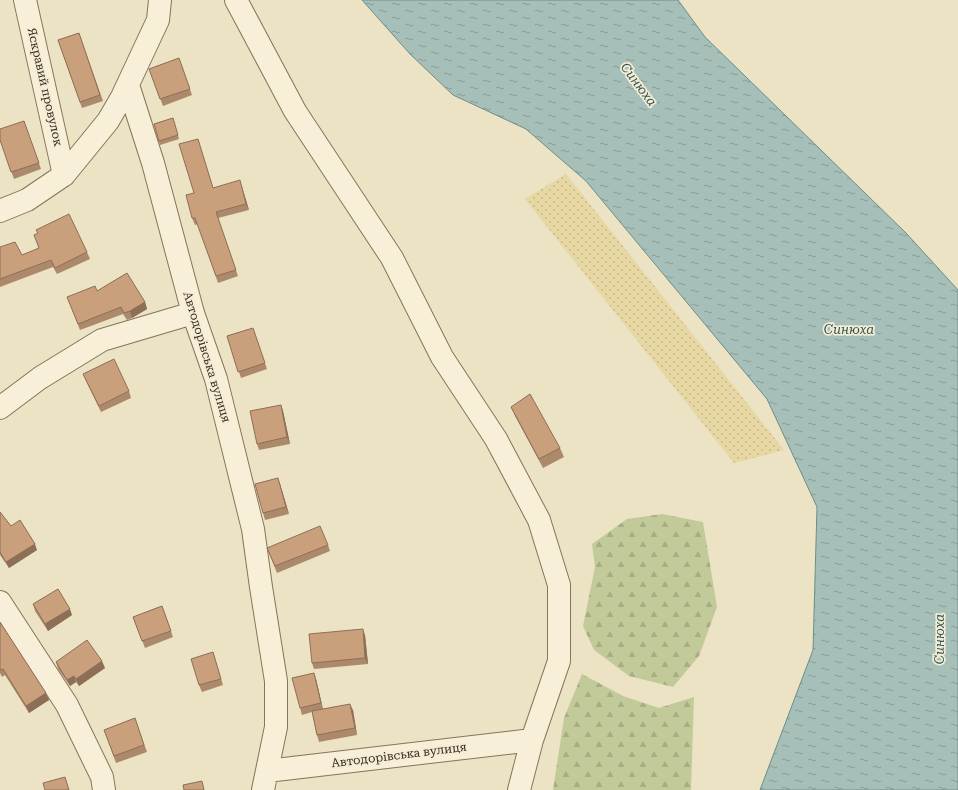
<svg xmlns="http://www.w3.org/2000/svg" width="958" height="790" viewBox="0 0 958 790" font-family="'Roboto Serif',serif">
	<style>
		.forest { fill: url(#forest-firs) }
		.sand { fill: url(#sand-dots) }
		.water { fill: url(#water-ripples); stroke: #6d8d87 }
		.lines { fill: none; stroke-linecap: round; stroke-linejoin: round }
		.minor-casing { stroke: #86745b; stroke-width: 24 }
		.minor { stroke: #f7efd7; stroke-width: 22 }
		.wall { fill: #ad896b }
		.shaded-wall { fill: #8d6f57 }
		.building { fill: #c99f7c; stroke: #8d6f57 }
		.labels { text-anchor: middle; stroke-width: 3.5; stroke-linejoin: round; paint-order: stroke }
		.street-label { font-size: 12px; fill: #372b1f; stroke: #f4ecd4 }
		.water-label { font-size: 13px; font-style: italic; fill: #2f5655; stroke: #f4ecd4 }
	</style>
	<defs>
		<pattern id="forest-firs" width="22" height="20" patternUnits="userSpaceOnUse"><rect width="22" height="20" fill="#c2ca99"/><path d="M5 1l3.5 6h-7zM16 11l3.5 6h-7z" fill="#a7ae83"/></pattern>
		<pattern id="sand-dots" width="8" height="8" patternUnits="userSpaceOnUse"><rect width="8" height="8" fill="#e7d7a3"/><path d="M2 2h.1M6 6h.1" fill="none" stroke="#c7b98c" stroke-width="1.8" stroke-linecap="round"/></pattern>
		<pattern id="water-ripples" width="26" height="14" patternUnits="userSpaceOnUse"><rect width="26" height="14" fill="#a6c0b9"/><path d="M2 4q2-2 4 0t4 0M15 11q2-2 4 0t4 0" fill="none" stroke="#889c96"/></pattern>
	</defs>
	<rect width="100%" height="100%" fill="#ece2c4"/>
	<path class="forest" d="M662 514 703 522 717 607 699 656 673 687 629 676 594 650 583 626 595 567 592 544 627 519Z
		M582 674 623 696 659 708 694 697 691 790H553L564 718Z"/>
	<path class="sand" d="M566 174 784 450 734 463 525 199Z"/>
	<path class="water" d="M362 0H678L705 37 906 233 958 290V790H760L813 650 817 507 767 399 586 181 526 129 453 95 410 54Z"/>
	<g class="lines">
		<g class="minor-casing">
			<path id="minor" d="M25 0 64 175
				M236 0 295 111 392 258 442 357 496 439 539 520 559 585V661L532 740 519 790
				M128 85 153 163 193 313 216 379 253 529 261 587 276 681V727L263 790
				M0 211 27 200 64 175 108 121 122 97 158 20 160 0
				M0 408 40 378 102 340 193 313
				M0 602 67 705 102 777 104 790
				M267 771 532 740"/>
		</g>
		<use href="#minor" class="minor"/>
	</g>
	<path class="wall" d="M79 33 103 101 82 108 58 40Z
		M179 58 192 95 163 106 149 69Z
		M173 118 179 139 160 145 154 124Z
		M24 121 41 169 14 179 0 140Z
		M198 139 213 188 242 187 249 210 218 218 238 276 218 283 198 224 195 225 192 218Z
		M0 247 22 255 87 252 90 259 57 274 53 267 0 287Z
		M97 291 145 302 147 309 132 318 127 320 123 314 80 330 67 297Z
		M253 328 267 369 241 378 227 336Z
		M83 374 129 391 131 398 101 412 86 381Z
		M281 405 283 411 290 444 259 450 257 444Z
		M511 407 560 448 564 457 543 468 515 416Z
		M280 484 289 514 265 520 263 513Z
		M0 512 11 526 37 550 9 568 0 555Z
		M328 545 330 551 277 573 267 548Z
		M33 604 72 615 48 631 35 611Z
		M162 606 173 637 145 648 133 617Z
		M0 622 49 700 29 713 5 675 2 677 0 673Z
		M365 635 368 664 314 669 312 663Z
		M213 652 223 685 202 692 199 685Z
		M56 662 105 668 79 686 76 682 70 686 58 669Z
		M316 679 323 709 353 710 357 735 319 742 317 735 312 712 302 715 300 708Z
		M135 718 147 752 116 763 104 730Z"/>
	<path class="shaded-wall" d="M240 180 242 187 249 210 246 204Z
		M145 302 147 309 132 318 130 311Z
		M281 405 283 411 290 444 287 437Z
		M278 478 280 484 289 514 286 507Z
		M35 544 37 550 9 568 6 562Z
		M70 609 72 615 48 631 45 624Z
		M363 629 365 635 368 664 365 658Z
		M102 661 105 668 79 686 76 679Z
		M314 673 316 679 323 710 321 703Z
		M74 676 76 682 70 686 67 680Z
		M46 693 49 700 29 713 26 706Z
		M350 704 353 710 357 735 355 728Z"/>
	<path class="building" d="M79 33 100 95 80 102 58 40Z
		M179 58 190 89 160 99 149 69Z
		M173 118 178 135 159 141 154 124Z
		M24 121 39 163 11 172 0 140V129Z
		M198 139 213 188 240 180 246 204 216 212 236 270 216 276 195 218H192L186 195 194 193 179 144Z
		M69 214 87 252 55 268 51 260 0 279V247L15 242 22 255 39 248 34 235 38 233 36 230Z
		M127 273 145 302 130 311 124 313 121 307 78 324 67 297 95 286 97 291Z
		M253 328 265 363 238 372 227 336Z
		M114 359 129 391 99 406 83 374Z
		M530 394 560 448 539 459 511 407Z
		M281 405 287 437 257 444 250 411Z
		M278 478 286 507 263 513 255 484Z
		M0 512 11 526 20 520 35 544 6 562 0 552Z
		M320 526 328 545 275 566 267 548Z
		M58 589 70 609 45 624 33 604Z
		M162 606 171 631 142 641 133 617Z
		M0 622 46 693 26 706 3 669 0 670Z
		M363 629 365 658 312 663 309 634Z
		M87 640 102 661 76 679 74 676 67 680 56 662Z
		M213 652 221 679 199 685 191 659Z
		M314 673 321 703 300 708 292 678Z
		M350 704 355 728 317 735 312 711Z
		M135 718 144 745 114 756 104 730Z
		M65 777 69 790H45L43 783Z
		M202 781 204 790H184L183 785Z"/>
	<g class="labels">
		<g class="street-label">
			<text transform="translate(45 87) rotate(77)" y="4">Яскравий провулок</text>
			<text transform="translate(207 357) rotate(73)" y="4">Автодорівська вулиця</text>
			<text transform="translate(399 755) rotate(-7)" y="4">Автодорівська вулиця</text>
		</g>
		<g class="water-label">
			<text transform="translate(639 84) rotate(53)" y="5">Синюха</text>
			<text x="849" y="334">Синюха</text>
			<text transform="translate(939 639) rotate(-90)" y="5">Синюха</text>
		</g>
	</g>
</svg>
